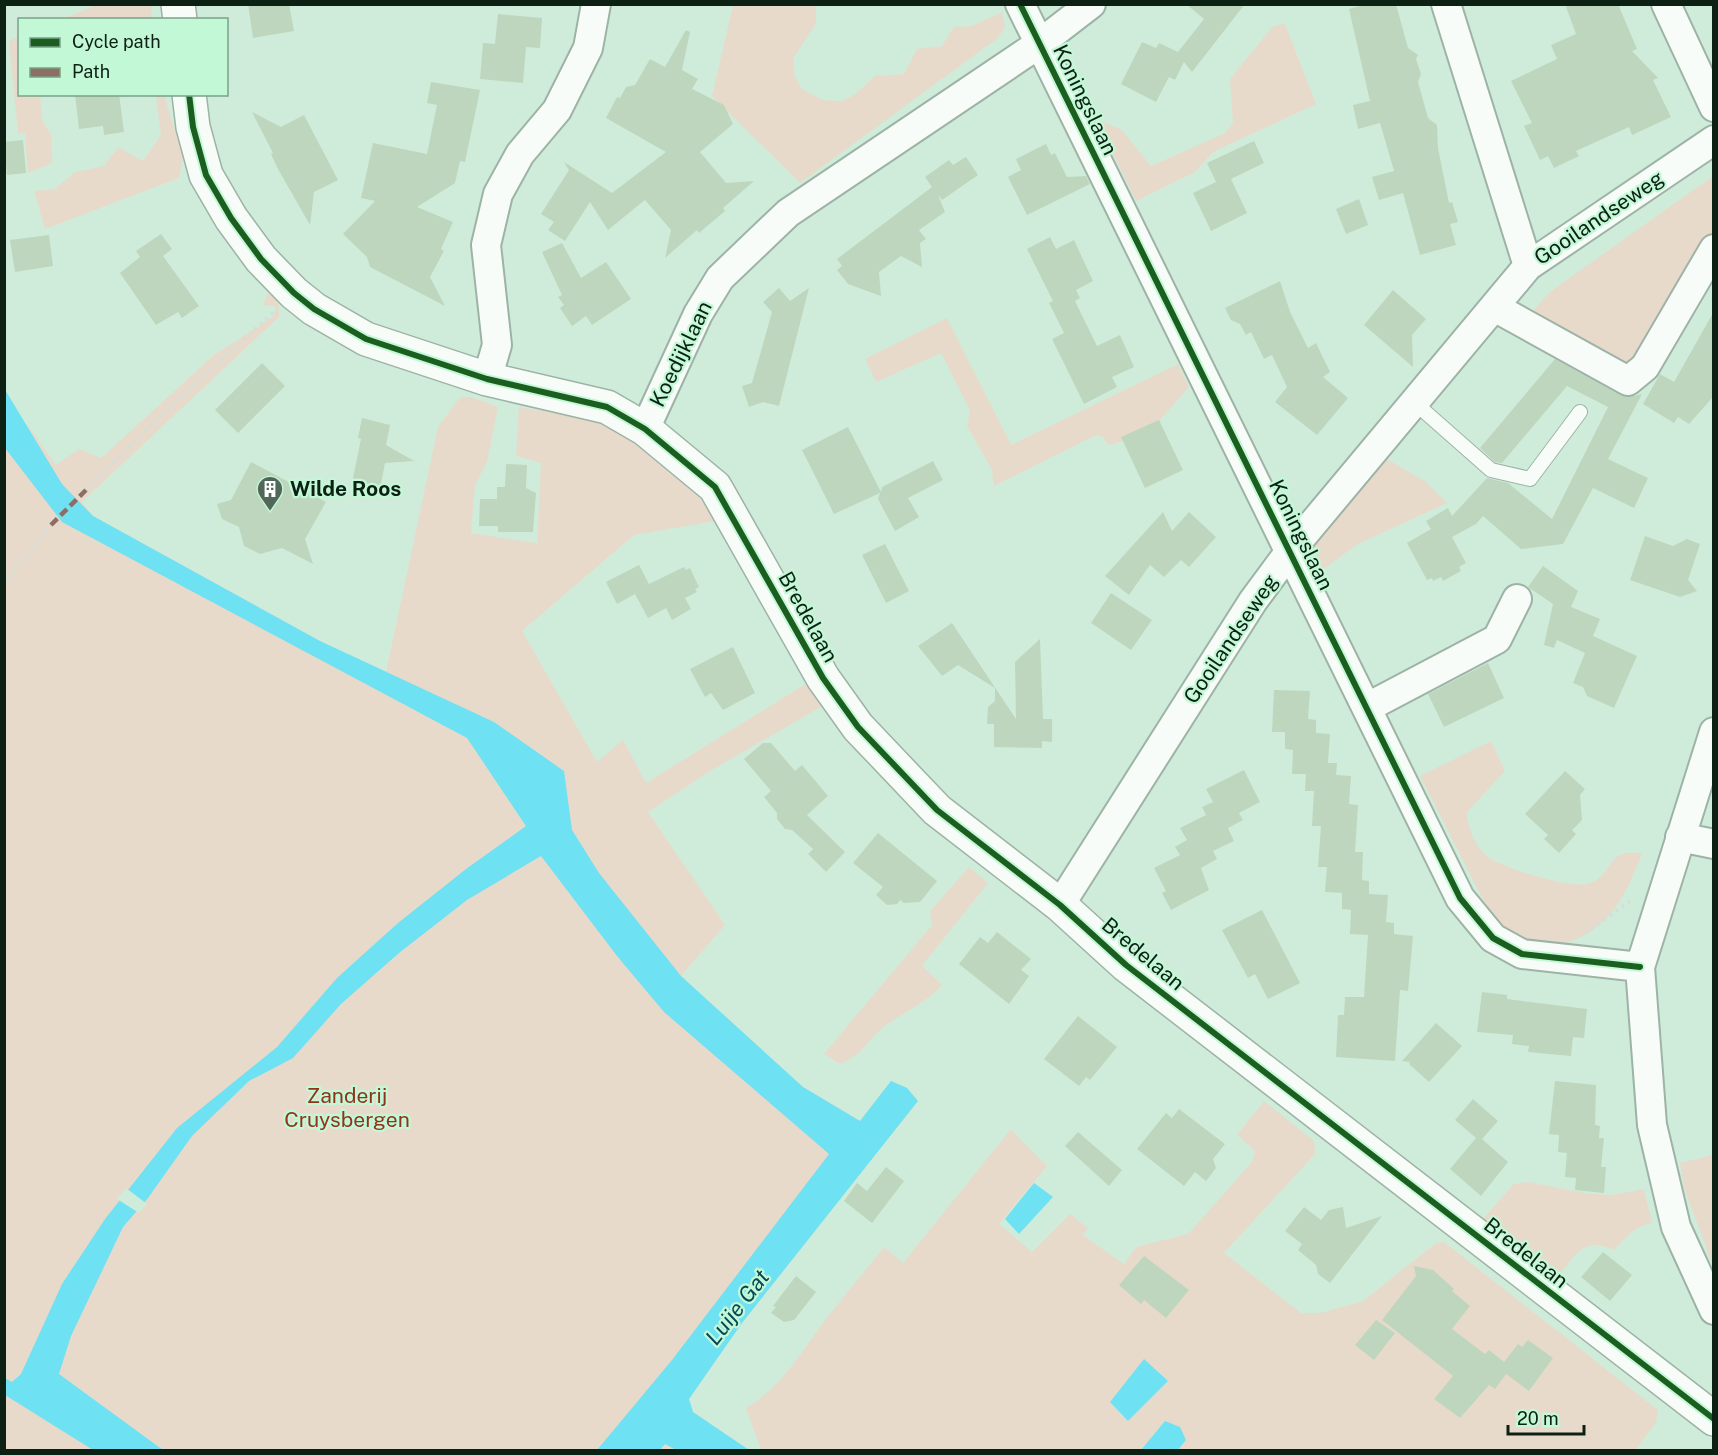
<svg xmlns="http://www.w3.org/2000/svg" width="1718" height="1455" viewBox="0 0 1718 1455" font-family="'Public Sans',sans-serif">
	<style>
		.green { fill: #e8dacb }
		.water { fill: #6ee1f3 }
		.pier { fill: #cfecda }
		.building { fill: #bed6be }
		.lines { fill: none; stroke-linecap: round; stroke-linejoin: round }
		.lane-casing { stroke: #9db3a5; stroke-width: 16 }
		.street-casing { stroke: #9db3a5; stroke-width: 32 }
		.secondary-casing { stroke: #9db3a5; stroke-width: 36 }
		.path { stroke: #d6ded9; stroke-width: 4; stroke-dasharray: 3 4.5; stroke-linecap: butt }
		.lane { stroke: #f8fcf9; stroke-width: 14 }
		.street { stroke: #f8fcf9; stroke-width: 28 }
		.secondary { stroke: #f8fcf9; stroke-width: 33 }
		.quiet { stroke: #8d6e63; stroke-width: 4.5; stroke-dasharray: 9 4.5; stroke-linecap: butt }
		.cycleway-casing { stroke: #c3f8d6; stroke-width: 10 }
		.cycleway { stroke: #1b5e20; stroke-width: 6 }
		.labels { text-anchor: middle; stroke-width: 4.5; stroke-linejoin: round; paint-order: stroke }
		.street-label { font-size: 21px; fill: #0c2014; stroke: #c3f8d6 }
		.poi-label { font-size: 21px; font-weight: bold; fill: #0c2014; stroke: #c3f8d6; text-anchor: start }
		.park-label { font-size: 21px; fill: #8f341a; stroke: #c3f8d6 }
		.water-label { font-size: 22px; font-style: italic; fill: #054957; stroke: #c3f8d6 }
	</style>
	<rect width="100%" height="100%" fill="#cfecda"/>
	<path class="green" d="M98 4 151 5 152 19H63Z
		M733 5H816V23L793 59 795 76 802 89 823 100 841 101 854 95 875 76 904 74 917 49 942 46 954 27 972 26 1002 12 1005 27 998 38 800 183 712 96Z
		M1285 24 1316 104 1213 152 1195 172 1136 201 1096 119 1122 130 1151 166 1225 133 1233 122 1230 79 1273 26Z
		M19 37 20 94 40 95 42 120 51 134 52 163 28 173 25 133 18 134 9 41Z
		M156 95H164L183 156 179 178 45 229 34 191 55 189 75 172 104 166 118 147 143 161 161 135Z
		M1713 176V234L1638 367 1625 368 1528 316 1551 291Z
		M268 293 278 297 279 317 82 502 93 516 320 641 386 672 438 427 460 397H472L498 407 487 462 475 485 471 533 537 543 541 463 516 456 519 407C541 411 565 414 587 420 639 434 689 475 715 521L634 535 522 631 597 762 623 740 646 783 807 683 821 707 710 771 648 812 725 925 681 976 803 1087 860 1121 891 1081 907 1088 918 1101 742 1323 689 1399 693 1412 749 1450H5L4 407 29 427 56 465 79 449 101 458 214 355 274 316 276 306 263 305Z
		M947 318 1011 445 1178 364 1189 387 1147 435 1108 445 1103 437 1096 435 994 486 992 470 967 426 970 411 941 353 876 382 865 359Z
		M1380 455 1426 482 1447 503 1358 544 1318 573 1311 549 1316 533Z
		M1491 741 1505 771 1467 812C1467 826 1474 843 1484 854 1497 867 1568 888 1586 884 1614 879 1605 845 1642 854 1634 874 1623 900 1609 915 1585 943 1546 955 1512 939 1506 936 1500 928 1495 923L1420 776Z
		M969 867 988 883 922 966 942 985C926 1003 908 1010 889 1023 868 1037 868 1052 840 1064L824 1054 932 925 930 911Z
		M1264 1101 1314 1141 1315 1154 1224 1253 1301 1313H1320L1363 1301 1436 1243 1444 1242 1658 1410 1656 1422 1636 1450H1178L1186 1440 1165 1421 1141 1450H761L746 1408C779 1388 798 1358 820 1327 840 1300 863 1274 884 1247L903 1263 1011 1129 1047 1166 999 1224 1032 1252 1070 1214 1088 1228 1083 1235 1124 1264 1136 1247 1188 1234 1252 1162 1255 1151 1237 1135Z
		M1713 1155H1714L1713 1266 1684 1188 1680 1163Z
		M1528 1182 1585 1193 1611 1195 1644 1189 1652 1223C1635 1226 1626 1237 1614 1250 1582 1234 1572 1260 1554 1283L1480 1222 1514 1184Z"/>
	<path class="water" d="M4 388 62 484 93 516 320 641 494 722 564 771 572 830 599 873 681 976 803 1087 860 1121 891 1081 907 1088 918 1101 742 1323 689 1399 693 1412 749 1450H676L665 1444 660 1450H597L672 1360 829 1154 664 1012 617 956 541 856 467 900 399 953 341 1004 293 1058 249 1081 192 1136 148 1198 123 1227 71 1336 59 1374 163 1450H93L5 1395V1378L12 1382 21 1374 62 1284 105 1219 177 1128 277 1047 337 978 398 923 466 869 526 826 467 738 62 522 5 448Z
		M1034 1183 1053 1197 1019 1234 1005 1219Z
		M1144 1359 1168 1381 1128 1421 1110 1402Z
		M1165 1421 1180 1427 1186 1440 1178 1450H1141Z"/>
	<path class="pier" d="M126 1188 147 1204 139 1213 117 1199Z"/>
	<path class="building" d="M248 4H289L294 31 253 38Z
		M1186 4H1245L1192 72 1184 62 1175 80 1169 77 1156 102 1121 84 1142 42 1156 48 1159 43 1178 52 1204 19Z
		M1366 4H1396L1408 48 1418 55 1416 59 1421 74 1418 82 1428 118 1437 125 1438 148 1449 203 1452 202 1458 222 1450 224 1456 245 1420 255 1403 193 1379 200 1372 177 1394 171 1380 123 1358 129 1353 105 1370 101 1349 9Z
		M1565 4H1618L1637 49 1632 51 1658 78 1653 80 1671 117 1632 135 1629 127 1576 151 1579 156 1554 168 1548 156 1540 160 1524 126 1532 123 1511 81 1557 59 1551 45 1576 34Z
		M498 14 542 18 540 48 526 47 523 83 480 79 483 43 495 44Z
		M686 30 690 32 682 70 698 79 692 89 724 105 733 124 700 152 726 183 754 181 723 208 725 211 699 233 697 230 665 258 671 230 645 200 608 230 590 202 565 241 548 230 554 222 541 214 569 170 564 162 612 193 666 152 606 118 617 97 620 98 626 87 635 85 650 59 665 67Z
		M431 82 480 90 465 162 460 161 455 183 417 207 453 222 441 249 444 251 430 277 445 306 370 267 367 257 343 234 375 201 361 198 373 143 427 154 437 105 427 103Z
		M75 94H119L124 132 104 135 103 126 79 129Z
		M252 112 281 127 304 115 338 180 314 192 310 225 278 169 271 154 273 153Z
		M23 140 26 173 7 175 4 142Z
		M1254 141 1264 163 1231 179 1247 213 1211 231 1193 193 1216 182 1207 163Z
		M1046 144 1051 155 1055 153 1067 177 1086 176 1090 184 1027 215 1008 177 1021 170 1016 159Z
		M966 157 978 175 942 200 938 195 945 212 919 230 926 239 920 243 922 267 901 256 879 272 881 296 848 284 837 270 842 266 837 259 932 187 925 177 949 160 953 165Z
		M1359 199 1368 225 1346 234 1336 209Z
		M161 234 172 249 163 256 199 306 182 318 178 312 156 325 120 273 140 257 136 251Z
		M49 235 53 266 15 272 10 240Z
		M1050 237 1056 249 1074 240 1093 281 1076 290 1080 298 1075 301 1097 346 1120 335 1134 367 1112 377 1117 387 1084 404 1052 339 1064 333 1049 303 1053 301 1027 249Z
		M562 243 581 278 606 262 631 299 592 325 586 316 572 326 560 308 564 305 558 297 562 295 542 252Z
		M1280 281 1290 312 1308 348 1316 343 1330 372 1323 377 1348 398 1317 435 1275 402 1287 387 1272 355 1264 359 1251 332 1246 335 1240 324 1231 320 1225 308Z
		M779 288 790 301 809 288 779 406 763 402 749 407 742 386 752 383 772 312 763 302Z
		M1393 290 1426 319 1412 335 1413 367 1364 325Z
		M1713 313V397L1689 424 1678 417 1674 423 1643 404 1660 374 1674 382Z
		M1555 359 1620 395 1629 397 1642 394 1608 459 1648 478 1634 508 1593 488 1563 544 1521 549 1483 516 1476 524 1452 537 1466 563 1459 567 1461 571 1443 581 1441 577 1433 581 1432 578 1427 580 1407 543 1431 529 1426 521 1448 508 1452 516 1487 478 1508 483 1552 519 1608 407 1567 386 1502 463 1495 462 1480 448Z
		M262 363 285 386 238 433 215 410Z
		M362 418 390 425 386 445 414 461 385 463 379 494 351 488 361 439 358 438Z
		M1159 420 1183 470 1145 488 1121 437Z
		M848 427 881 492 882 487 933 461 943 480 908 498 919 517 895 531 878 499 880 493 834 514 802 450Z
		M251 462 326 502 305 539 313 564 282 548 260 554 244 546 239 527 222 519 217 504 231 500Z
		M506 464 527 465 526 488 536 493 533 532H498V526H479L480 499H497V487H505Z
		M1163 512 1172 531 1189 512 1216 537 1189 567 1181 560 1164 577 1150 565 1129 595 1105 576Z
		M1645 536 1673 546 1687 539 1700 544 1688 580 1697 591 1680 597 1630 580Z
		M885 544 909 591 886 603 862 555Z
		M639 565 649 584 684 567 686 570 690 568 699 587 695 589 697 592 685 598 691 609 672 620 666 608 648 618 635 594 617 604 606 582Z
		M1543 566 1578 591 1571 607 1600 619 1593 636 1637 656 1614 708 1587 696 1583 687 1573 683 1585 653 1557 640 1554 648 1544 645 1553 604 1528 587Z
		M1111 593 1152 620 1131 650 1091 623Z
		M952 623 1016 719 1015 662 1040 639 1043 719H1052V742L1042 741V748L994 747V724H987L988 707 995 701V688L958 665 942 676 918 646Z
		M733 647 755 693 723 710 711 693 705 697 690 669Z
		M1488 663 1504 698 1444 727 1428 694Z
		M1274 690 1310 691 1308 719 1316 720V733L1330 734 1328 763H1337L1336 775 1351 776 1349 804 1358 805 1355 852H1363L1362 880 1369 881V894L1388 895 1386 922 1394 923V934L1413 936 1408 991 1400 990 1395 1061 1336 1057 1338 1015H1344L1345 997H1364L1368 935 1350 934 1351 910 1342 909V893L1325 892 1327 867H1318L1321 826H1312L1314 791H1305L1306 774H1292L1293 750 1285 749V732H1272Z
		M763 743H771L795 771 802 765 828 796 807 815 845 852 826 872 808 854 813 849 792 830 785 829 777 819V813L764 797 771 791 744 759Z
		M1244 770 1260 802 1239 813 1243 820 1228 828 1234 841 1213 851 1217 859 1201 868 1209 890 1171 910 1162 893 1166 891 1154 868 1180 855 1175 847 1187 840 1180 828 1206 815 1202 807 1213 802 1206 789Z
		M1565 771 1585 789 1580 795 1582 820 1572 830 1576 834 1559 853 1544 839 1548 835 1525 814Z
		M878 833 937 881 920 902 904 903 900 900 897 904 887 905 876 895 883 887 853 863Z
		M1262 910 1300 983 1268 999 1255 974 1248 978 1222 930Z
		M997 932 1031 959 1021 970 1029 976 1009 1004 959 964 980 937 988 943Z
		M1482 992 1507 995V999L1587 1009 1584 1038 1573 1037 1571 1056 1528 1052 1529 1046 1512 1044 1513 1035 1477 1032Z
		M1078 1016 1117 1047 1090 1080 1086 1077 1079 1086 1044 1059Z
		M1436 1023 1462 1046 1429 1082 1409 1064 1410 1062 1402 1061Z
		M1555 1081 1596 1085 1595 1125 1600 1126 1599 1138H1604L1601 1167H1606L1604 1193 1575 1190 1576 1178 1565 1177 1567 1153 1558 1152 1559 1135 1549 1134Z
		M1473 1099 1498 1121 1482 1139 1508 1162 1481 1196 1450 1169 1476 1138 1455 1120Z
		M1179 1109 1225 1144 1213 1159 1216 1168 1206 1181 1195 1172 1184 1186 1137 1149 1166 1113 1172 1118Z
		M1078 1132 1122 1170 1109 1186 1065 1146Z
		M886 1167 904 1181 872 1223 844 1201 857 1183 867 1191Z
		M1304 1207 1321 1220 1329 1210 1343 1207 1346 1228 1382 1216 1330 1283 1318 1274 1316 1265 1298 1250 1302 1244 1285 1231Z
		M1603 1252 1632 1275 1610 1301 1581 1277Z
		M1144 1256 1189 1290 1166 1318 1144 1300 1141 1304 1119 1285Z
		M1414 1266 1433 1270 1454 1289 1452 1291 1470 1306 1452 1329 1485 1354 1489 1350 1504 1362 1518 1344 1522 1347 1528 1340 1553 1358 1529 1391 1506 1374 1495 1389 1489 1385 1460 1418 1434 1399 1453 1376 1382 1320 1416 1276Z
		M796 1276 816 1292 794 1320 784 1322 771 1313 776 1307 773 1306Z
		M1376 1320 1395 1333 1374 1360 1355 1345Z"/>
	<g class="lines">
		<g class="lane-casing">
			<path id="lane" d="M1415 403 1491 470 1530 479 1580 412"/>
		</g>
		<g class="street-casing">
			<path id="street" d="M1020 4 1460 898 1493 938 1522 954 1640 967
				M1446 4 1528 266
				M1666 4 1714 107
				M1496 308 1628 381 1645 367 1714 249
				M487 379 497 345 486 245 498 194 520 154 557 110 588 48 596 4
				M645 429 698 314 720 278 788 213 1039 44 1091 4
				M1368 707 1497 639 1517 599
				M1714 732 1640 967 1652 1125 1676 1227 1714 1310
				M1680 837 1714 844
				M1060 905 1253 601 1290 551 1528 266 1714 140"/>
		</g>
		<g class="secondary-casing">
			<path id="secondary" d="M178 4 180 20
				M189 94 193 127 206 175 231 218 261 259 294 293 314 309 366 339 487 379 607 407 645 429 715 487 823 678 858 727 937 810 1060 905 1126 965 1714 1419"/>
		</g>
		<path class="path" d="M86 490 172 405 274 312
			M4 584 51 525
			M1585 933 1633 899"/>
		<use href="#lane" class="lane"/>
		<use href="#street" class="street"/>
		<use href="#secondary" class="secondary"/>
		<path class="quiet" d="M51 525 86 490"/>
		<g class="cycleway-casing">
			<path id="cycleway" d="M1020 4 1460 898 1493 938 1522 954 1640 967
				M189 94 193 127 206 175 231 218 261 259 294 293 314 309 366 339 487 379 607 407 645 429 715 487 823 678 858 727 937 810 1060 905 1126 965 1714 1419"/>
		</g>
		<use href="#cycleway" class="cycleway"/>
	</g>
	<defs>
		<g id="building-pin" transform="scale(1.35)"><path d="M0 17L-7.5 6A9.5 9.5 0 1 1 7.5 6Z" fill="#506759" stroke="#c3f8d6"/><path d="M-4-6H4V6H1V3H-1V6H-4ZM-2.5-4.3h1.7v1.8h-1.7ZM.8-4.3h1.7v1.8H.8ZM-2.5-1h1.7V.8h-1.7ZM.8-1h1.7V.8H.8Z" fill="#fff"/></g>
	</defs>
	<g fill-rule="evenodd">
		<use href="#building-pin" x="270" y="489"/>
	</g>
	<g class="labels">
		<g class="street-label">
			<text transform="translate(1085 100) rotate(64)" y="7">Koningslaan</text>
			<text transform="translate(1599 218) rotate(-34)" y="7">Gooilandseweg</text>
			<text transform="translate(681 354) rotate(-64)" y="7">Koedijklaan</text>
			<text transform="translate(1301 535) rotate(64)" y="7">Koningslaan</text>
			<text transform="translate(808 617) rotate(61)" y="7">Bredelaan</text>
			<text transform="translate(1231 639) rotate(-56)" y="7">Gooilandseweg</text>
			<text transform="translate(1143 954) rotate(40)" y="7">Bredelaan</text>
			<text transform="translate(1526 1253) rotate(38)" y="7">Bredelaan</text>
		</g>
		<g class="poi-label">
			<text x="290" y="496">Wilde Roos</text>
		</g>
		<g class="park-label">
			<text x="347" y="1103">Zanderij<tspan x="347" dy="24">Cruysbergen</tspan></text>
		</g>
		<g class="water-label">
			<text transform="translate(737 1307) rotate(-52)" y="8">Luije Gat</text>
		</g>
	</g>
	<rect width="1718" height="1455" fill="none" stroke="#0c2014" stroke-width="12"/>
	<rect x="18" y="18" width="210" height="78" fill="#c3f8d6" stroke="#7aa288" stroke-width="1.5"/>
	<rect x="30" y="38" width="30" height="9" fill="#1b5e20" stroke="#7aa288" stroke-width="1.5"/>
	<text x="72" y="48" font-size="18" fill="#0c2014">Cycle path</text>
	<rect x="30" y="68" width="30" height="9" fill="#8d6e63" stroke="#7aa288" stroke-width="1.5"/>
	<text x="72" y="78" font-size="18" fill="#0c2014">Path</text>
	<path d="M1508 1425v9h76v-9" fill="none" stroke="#0c2014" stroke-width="3"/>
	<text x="1517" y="1425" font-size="18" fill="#0c2014" stroke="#c3f8d6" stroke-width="4.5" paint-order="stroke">20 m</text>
</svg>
